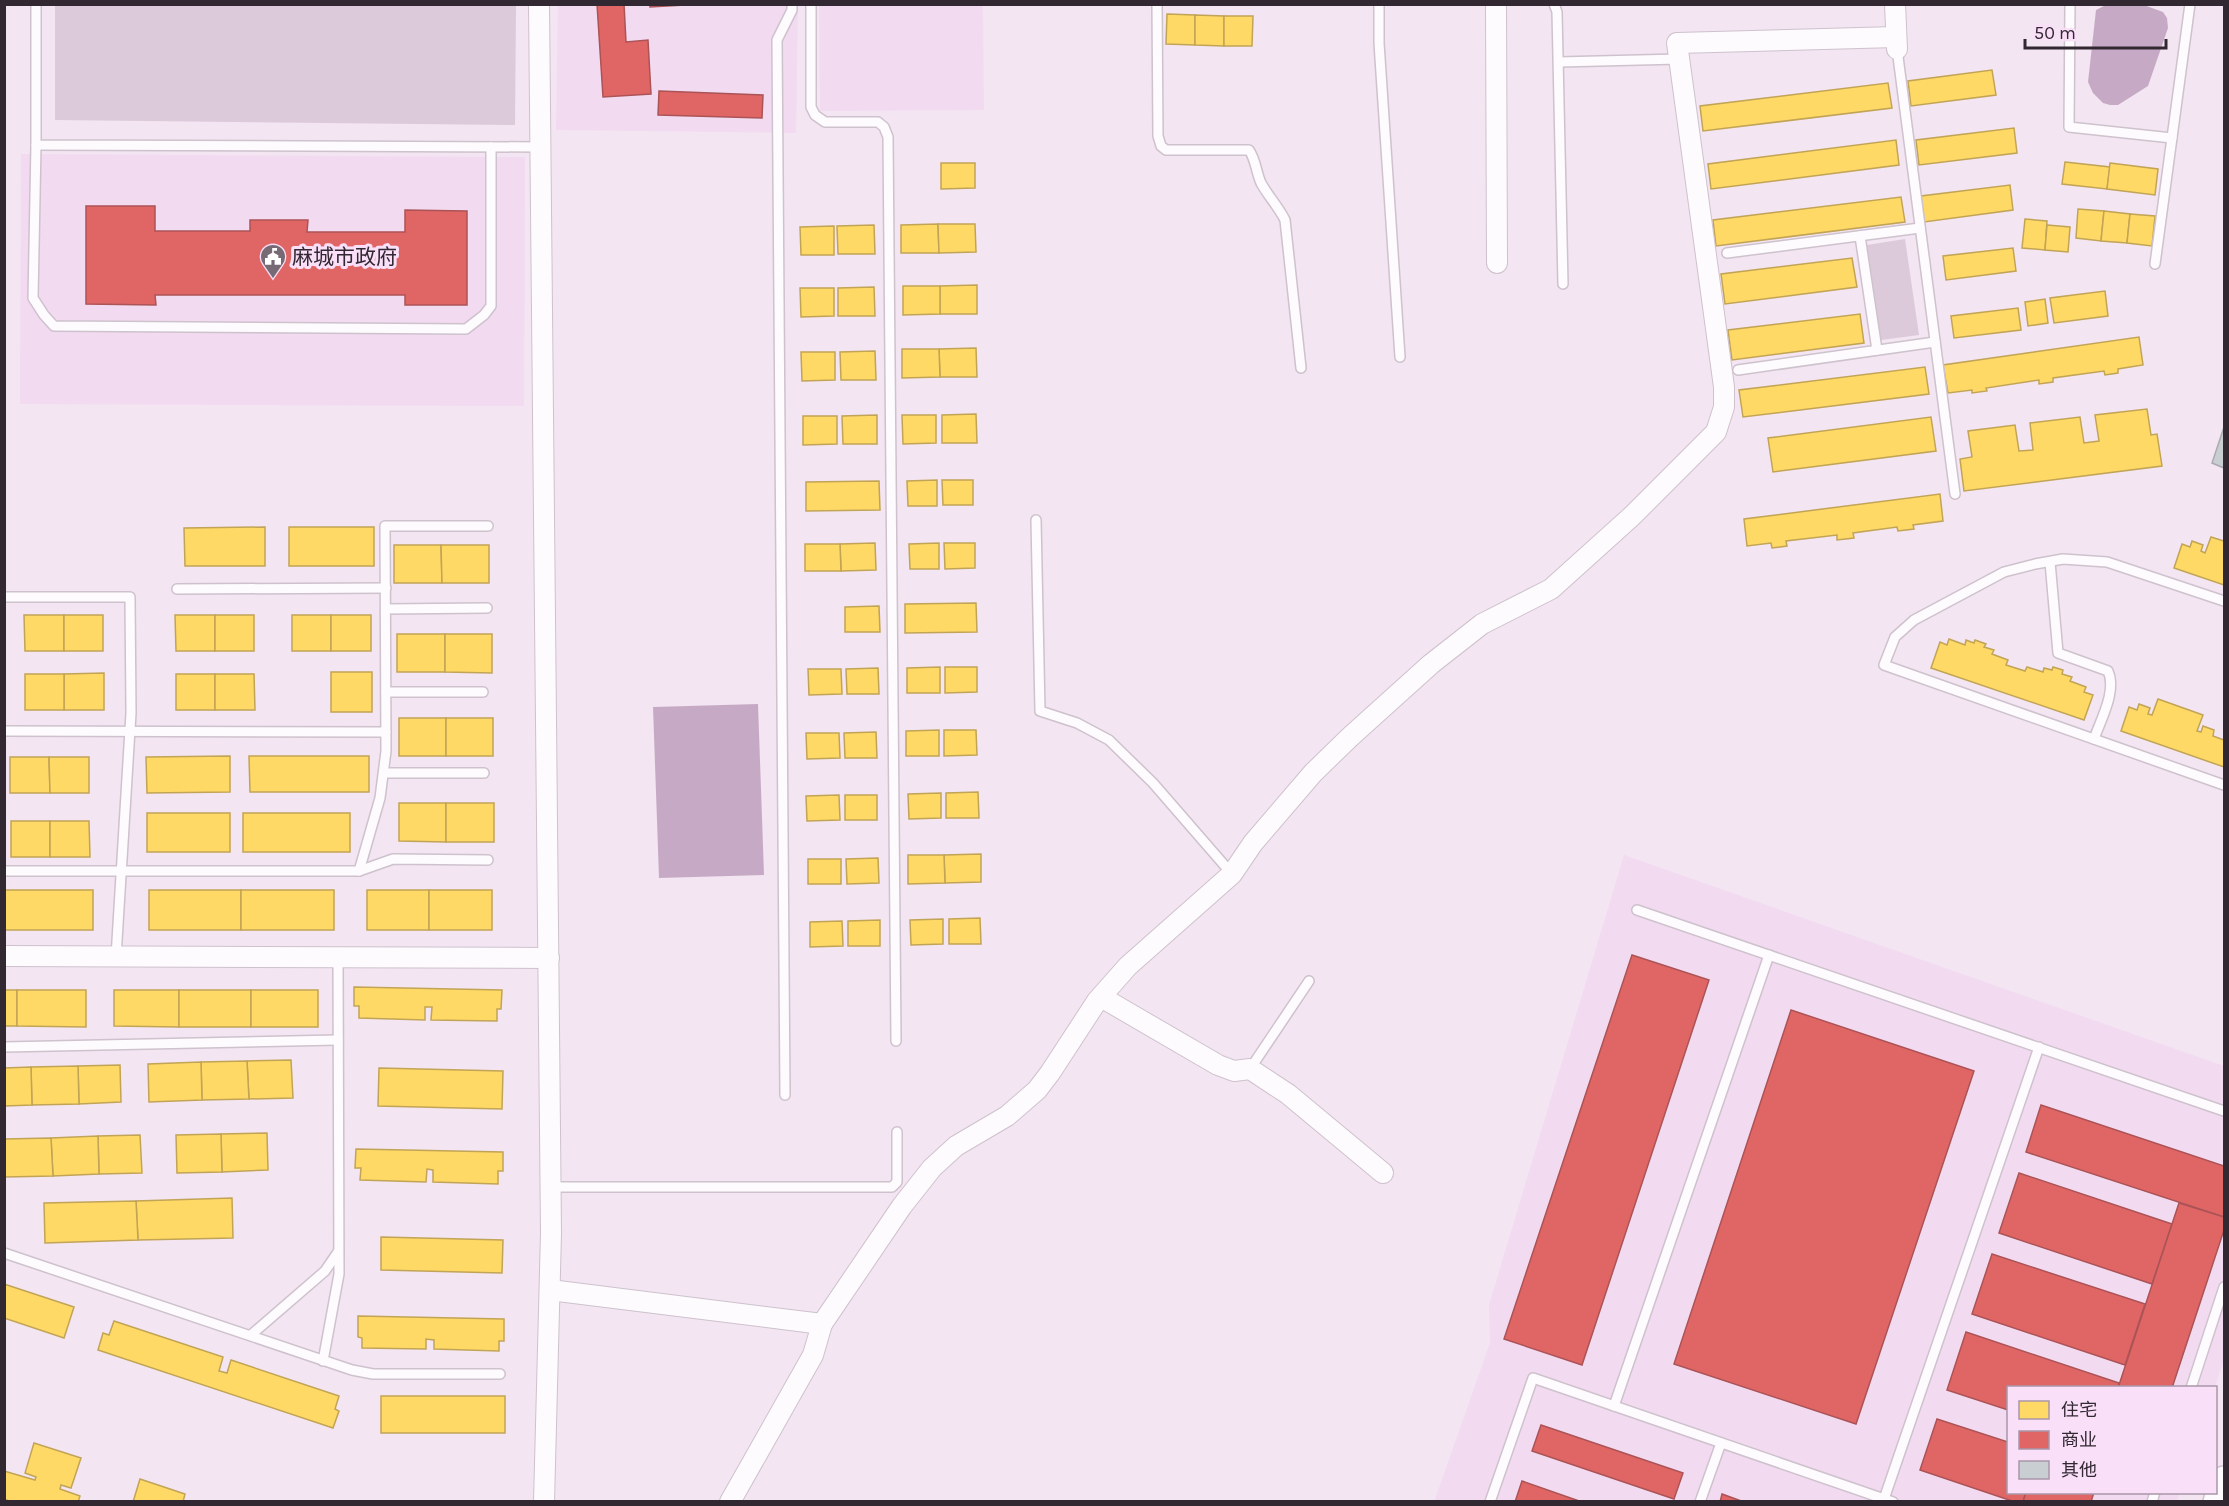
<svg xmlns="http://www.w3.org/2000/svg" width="2229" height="1506" viewBox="0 0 2229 1506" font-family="Karla,'Noto Sans SC',sans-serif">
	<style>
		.built { fill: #f2daf1 }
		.green { fill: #dccadb }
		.water { fill: #c6aac5 }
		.homes { fill: #ffd966; stroke: #c2a456; stroke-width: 1.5 }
		.shops { fill: #e06666; stroke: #ac5356; stroke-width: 1.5 }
		.building { fill: #c9ced3; stroke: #aaabb0; stroke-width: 1.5 }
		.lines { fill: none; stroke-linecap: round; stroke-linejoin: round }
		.lane-casing { stroke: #cec2cd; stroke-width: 12 }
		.street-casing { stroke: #cec2cd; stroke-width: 22 }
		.secondary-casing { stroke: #cec2cd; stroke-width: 30 }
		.lane { stroke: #fdfbfd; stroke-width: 9 }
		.street { stroke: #fdfbfd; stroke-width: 20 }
		.secondary { stroke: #fdfbfd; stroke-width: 27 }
		.labels { text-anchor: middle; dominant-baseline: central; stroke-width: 6; stroke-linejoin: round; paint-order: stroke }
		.poi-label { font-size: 21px; fill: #322832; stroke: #f9dff8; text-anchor: start }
	</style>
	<rect width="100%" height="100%" fill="#f3e5f2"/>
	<g class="built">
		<path d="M558,5H798L796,133L556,130Z"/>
		<path d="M819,5H983L984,110L820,111Z"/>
		<path d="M21,154L525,157L524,406L20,404Z"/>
		<path d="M1624,855L2224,1066V1360L2215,1387L2008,1388V1492L2180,1493L2177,1501L1434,1502L1490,1343L1489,1305Z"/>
	</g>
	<g class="green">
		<path d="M55,5H516L515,125L55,120Z"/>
		<path d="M1905,239L1919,335L1881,340L1867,245Z"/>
	</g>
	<g class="water">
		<path d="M2141,4L2163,12L2167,18L2168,28L2148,86L2118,105H2110L2103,103L2093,93L2088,82L2096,10L2106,5Z"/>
		<path d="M758,704L764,875L659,878L653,707Z"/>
	</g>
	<g class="homes">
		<path d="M1167,14L1195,15V45L1166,44Z"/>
		<path d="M1195,15L1224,16V46L1195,45Z"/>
		<path d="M1224,16H1253L1252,46H1224Z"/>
		<path d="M1992,70L1996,95L1911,106L1908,81Z"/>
		<path d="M1888,83L1892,108L1703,131L1700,106Z"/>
		<path d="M2014,128L2017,153L1919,165L1916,140Z"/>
		<path d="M1896,140L1899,165L1711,189L1708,164Z"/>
		<path d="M2065,162L2110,167L2107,189L2062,184Z"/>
		<path d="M941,163H975V188L941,189Z"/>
		<path d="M2110,163L2158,169L2155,195L2107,189Z"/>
		<path d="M2010,185L2013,210L1924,222L1921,196Z"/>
		<path d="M1901,197L1905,222L1716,246L1713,220Z"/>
		<path d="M2078,209L2104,211L2101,241L2076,238Z"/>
		<path d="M2104,211L2130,214L2127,243L2101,241Z"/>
		<path d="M2130,214L2155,216L2152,246L2127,243Z"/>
		<path d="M2025,219L2047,221L2045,250L2022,248Z"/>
		<path d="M938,224L939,253H901V225Z"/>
		<path d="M938,224H975L976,252L939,253Z"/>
		<path d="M874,225L875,254H838L837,226Z"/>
		<path d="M2047,225L2070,227L2068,252L2045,250Z"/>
		<path d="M834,226V255H801L800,227Z"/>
		<path d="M2013,248L2016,271L1946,280L1943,256Z"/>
		<path d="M1852,258L1857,287L1725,304L1721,274Z"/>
		<path d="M977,285V314H940V286Z"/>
		<path d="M903,286H940V314L903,315Z"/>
		<path d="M874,287L875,316H838V288Z"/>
		<path d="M800,288H834V316L801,317Z"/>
		<path d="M2105,291L2108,316L2054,323L2050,298Z"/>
		<path d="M2045,299L2048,323L2028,326L2025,302Z"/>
		<path d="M2018,308L2021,330L1954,338L1951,316Z"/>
		<path d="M1860,314L1864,343L1732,360L1728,330Z"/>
		<path d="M2139,337L2143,365L2118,369V373L2105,375L2104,371L2053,378V382L2039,384V380L1986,388L1987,391L1972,393V390L1948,393L1943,365Z"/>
		<path d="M976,348L977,377H940L939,349Z"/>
		<path d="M902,349H939L940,377L902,378Z"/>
		<path d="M875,351L876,380H841L840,352Z"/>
		<path d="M801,352H835V380L802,381Z"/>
		<path d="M1925,367L1929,394L1743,417L1739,390Z"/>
		<path d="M2147,409L2151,435L2157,434L2162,466L1964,491L1960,459L1972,457L1968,431L2015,425L2019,451L2033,450L2030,423L2080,417L2084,443L2099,441L2095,415Z"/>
		<path d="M976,414L977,443H942V415Z"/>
		<path d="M877,415V444H843L842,416Z"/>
		<path d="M902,415H936V443L903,444Z"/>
		<path d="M803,416H837V444L803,445Z"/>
		<path d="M1931,417L1936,451L1773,472L1768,438Z"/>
		<path d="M937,480V506H908L907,481Z"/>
		<path d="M942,480H973V505H943Z"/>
		<path d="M879,481L880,510L806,511V482Z"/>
		<path d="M1940,494L1943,521L1913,525L1914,529L1898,531L1897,527L1853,533L1854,538L1837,540V535L1786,541L1787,546L1772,548L1771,543L1747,546L1744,519Z"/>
		<path d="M265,527V566H185L184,528Z"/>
		<rect x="289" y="527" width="85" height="39"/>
		<path d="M2211,537L2224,541V585L2174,568L2182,544L2190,547L2192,541L2203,545L2201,551L2205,553Z"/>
		<path d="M875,543L876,570L841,571L840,544Z"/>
		<path d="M939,543V569H910L909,544Z"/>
		<path d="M944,543H975V568L945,569Z"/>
		<path d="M805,544H840L841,571H805Z"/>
		<path d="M394,545H441L442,583H394Z"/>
		<path d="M441,545H489V583H442Z"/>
		<path d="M976,603L977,632L905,633V604Z"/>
		<path d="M879,606L880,632H845V607Z"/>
		<path d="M24,615H64V651H25Z"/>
		<rect x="64" y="615" width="39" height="36"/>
		<path d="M175,615H215V651H176Z"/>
		<rect x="215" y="615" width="39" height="36"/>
		<rect x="292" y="615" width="39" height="36"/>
		<rect x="331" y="615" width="40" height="36"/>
		<rect x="397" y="634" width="48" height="38"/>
		<path d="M445,634H492V673L445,672Z"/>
		<path d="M1949,639L1965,645L1966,640L1974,643L1975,640L1986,644L1984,647L1994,650L1992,654L2008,660L2006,665L2025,671L2027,667L2043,672L2044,668L2052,670L2053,667L2063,670L2062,674L2072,677L2070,681L2086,687L2084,692L2093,695L2084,720L1931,668L1940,642L1947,645Z"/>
		<path d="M940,667V693H907V668Z"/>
		<path d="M945,667H977V692L945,693Z"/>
		<path d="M878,668L879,694H847L846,669Z"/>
		<path d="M808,669H841L842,694L809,695Z"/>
		<rect x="331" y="672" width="41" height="40"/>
		<path d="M104,673V710H64V674Z"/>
		<rect x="25" y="674" width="39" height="36"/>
		<rect x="176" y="674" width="39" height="36"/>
		<path d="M215,674H254L255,710H215Z"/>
		<path d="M2158,699L2203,715L2197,731L2201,732L2203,726L2214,730L2213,736L2224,740V767L2121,731L2129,707L2137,710L2139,704L2150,708L2148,714L2152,715Z"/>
		<rect x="399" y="718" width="47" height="38"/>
		<rect x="446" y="718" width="47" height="38"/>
		<path d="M939,730V756H906V731Z"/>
		<path d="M944,730H976L977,755L944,756Z"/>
		<path d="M876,732L877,758H845L844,733Z"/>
		<path d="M806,733H839L840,758L807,759Z"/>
		<path d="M230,756V792L147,793L146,757Z"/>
		<path d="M249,756H369V792H250Z"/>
		<path d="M10,757H49L50,793H10Z"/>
		<path d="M49,757H89V793H50Z"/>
		<path d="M978,792L979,818H946V793Z"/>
		<path d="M941,793V818L909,819L908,794Z"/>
		<path d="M839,795L840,820L807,821L806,796Z"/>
		<rect x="845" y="795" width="32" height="25"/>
		<path d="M399,803H446V842L399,841Z"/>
		<rect x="446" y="803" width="48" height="39"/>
		<rect x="147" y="813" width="83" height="39"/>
		<rect x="243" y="813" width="107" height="39"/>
		<rect x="11" y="821" width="39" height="36"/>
		<path d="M50,821H89L90,857H50Z"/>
		<path d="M981,854V882L945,883L944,855Z"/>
		<path d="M908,855H944L945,883L908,884Z"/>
		<path d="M878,858L879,883L847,884L846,859Z"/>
		<rect x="808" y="859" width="33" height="25"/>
		<rect x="4" y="890" width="89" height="40"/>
		<rect x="149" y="890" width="92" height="40"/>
		<rect x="241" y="890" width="93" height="40"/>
		<rect x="367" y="890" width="62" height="40"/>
		<rect x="429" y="890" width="63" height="40"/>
		<path d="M980,918L981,944H949V919Z"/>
		<path d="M943,919V944L911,945L910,920Z"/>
		<path d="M880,920V946H848V921Z"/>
		<path d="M842,921L843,946L810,947V922Z"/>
		<path d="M354,987L502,990L501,1009H497V1021L431,1020L432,1007H425V1020L359,1018V1006H354Z"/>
		<rect x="4" y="990" width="13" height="36"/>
		<path d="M17,990H86V1027L17,1026Z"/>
		<path d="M114,990H179V1027L114,1026Z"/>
		<rect x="179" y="990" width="72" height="37"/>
		<rect x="251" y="990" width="67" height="37"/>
		<path d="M291,1060L293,1098L249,1099L247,1061Z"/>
		<path d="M247,1061L249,1099L202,1100L201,1062Z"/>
		<path d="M201,1062L202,1100L149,1102L148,1064Z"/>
		<path d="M120,1065L121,1102L79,1104L78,1066Z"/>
		<path d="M78,1066L79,1104L32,1105L31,1067Z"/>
		<path d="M31,1067L32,1105L4,1106V1068Z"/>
		<path d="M379,1068L503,1071L502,1109L378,1106Z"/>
		<path d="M267,1133L268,1170L222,1172L221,1134Z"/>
		<path d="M221,1134L222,1172L177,1173L176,1135Z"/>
		<path d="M140,1135L142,1173L99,1174L98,1136Z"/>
		<path d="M98,1136L99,1174L53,1176L51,1138Z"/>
		<path d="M51,1138L53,1176L5,1177L4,1139Z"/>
		<path d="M356,1149L503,1152V1171H498V1184L433,1182V1170L427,1169L426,1182L360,1180L361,1168H355Z"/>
		<path d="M232,1198L233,1238L138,1240L136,1201Z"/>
		<path d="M136,1201L138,1240L45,1243L44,1203Z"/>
		<path d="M381,1237L503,1240L502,1273L381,1270Z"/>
		<path d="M4,1284L74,1307L64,1338L4,1318Z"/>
		<path d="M358,1316L504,1319V1341H499V1351L434,1349V1340L426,1339V1349L362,1348V1338L358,1337Z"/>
		<path d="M114,1321L223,1357L219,1371L227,1373L231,1360L339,1396L335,1409L339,1411L333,1428L98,1350L103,1333L109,1335Z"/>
		<rect x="381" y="1396" width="124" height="37"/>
		<path d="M34,1443L81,1458L71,1488L61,1485L60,1489L80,1496L78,1502H12L4,1499V1471L35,1480L36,1477L25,1473Z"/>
		<path d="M140,1479L185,1494L183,1502H133Z"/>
	</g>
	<g class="shops">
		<path d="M597,4H624L626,42L648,40L651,94L603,97Z"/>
		<path d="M650,4H703L650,7Z"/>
		<path d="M659,91L763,95L762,118L658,115Z"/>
		<path d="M86,206H155V231H250V220H308L307,232H405V210L467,211V305H405V295H155L156,305L86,304Z"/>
		<path d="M1632,955L1709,980L1582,1365L1504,1339Z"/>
		<path d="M1791,1010L1974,1071L1856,1424L1674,1364Z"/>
		<path d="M2041,1105L2224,1166V1217L2026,1152Z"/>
		<path d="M2019,1173L2172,1224L2152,1284L1999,1233Z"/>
		<path d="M2179,1203L2224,1217V1230L2172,1388H2118Z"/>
		<path d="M1992,1254L2145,1304L2125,1365L1972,1314Z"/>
		<path d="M1966,1332L2119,1383L2118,1388H2008V1410L1947,1390Z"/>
		<path d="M1937,1419L2008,1442V1492H2026L2023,1502H2015L1920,1470Z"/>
		<path d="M1541,1425L1683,1473L1674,1499L1532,1451Z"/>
		<path d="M1522,1481L1582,1502H1515Z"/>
		<path d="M2026,1492H2094L2091,1502H2023Z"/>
		<path d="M1722,1494L1744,1502H1720Z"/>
	</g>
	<path class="building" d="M2224,427V468L2212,463Z"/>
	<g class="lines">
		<defs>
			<g id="lane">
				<path d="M36,4V145L541,147"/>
				<path d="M811,4V107L815,115L825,122H878L884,127L888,137L896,1041"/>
				<path d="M1157,4L1158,136L1161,146L1166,150H1249C1256,160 1256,172 1261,183C1268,196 1278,206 1285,220L1301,368"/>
				<path d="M1379,4V43L1400,357"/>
				<path d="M1554,4L1557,12L1563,284"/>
				<path d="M2070,4L2069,127L2172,138"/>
				<path d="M1897,49L1955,494"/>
				<path d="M1559,62L1679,59"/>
				<path d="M36,145L33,298L44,315L54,326L466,329L484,315L491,306V147"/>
				<path d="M1860,236L1877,350"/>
				<path d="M1727,253L1920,228"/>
				<path d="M2155,264L2190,4"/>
				<path d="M1738,370L1935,342"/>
				<path d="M1036,520L1040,711L1077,723L1109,740L1153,783L1232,874"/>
				<path d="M2050,562L2058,653L2108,671C2117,691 2101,719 2094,739"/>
				<path d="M177,589L386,588"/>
				<path d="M4,597H130L131,713L116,957"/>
				<path d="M2224,601L2107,562L2063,559L2035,564L2004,572L1914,620L1895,637L1884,665L2224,785"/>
				<path d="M386,609L487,608"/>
				<path d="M386,692H483"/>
				<path d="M4,731L386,732"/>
				<path d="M385,773H484"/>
				<path d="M4,871H359L393,859L488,860"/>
				<path d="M359,871L380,798L386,751L385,526H488"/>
				<path d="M1637,910L2224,1111"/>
				<path d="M4,1047L338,1040"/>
				<path d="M1250,1069L1309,981"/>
				<path d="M785,1095L777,40L792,10V4"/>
				<path d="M551,1187H892L897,1182V1132"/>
				<path d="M4,1253L352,1370L373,1374H500"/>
				<path d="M251,1335L325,1271L338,1252"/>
				<path d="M323,1361L339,1274L338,957"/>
				<path d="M2191,1388L2224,1287"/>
				<path d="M1614,1406L1769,955"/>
				<path d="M1490,1502L1533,1378L1893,1502"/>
				<path d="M1700,1502L1721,1443"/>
				<path d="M1883,1502L2039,1047"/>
				<path d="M2152,1502L2155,1492"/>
			</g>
			<g id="street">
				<path d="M539,4L551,1233L544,1502"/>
				<path d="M1496,4L1497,263"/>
				<path d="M1895,4L1897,49"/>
				<path d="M4,956L549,958"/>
				<path d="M1101,997L1218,1065L1234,1071L1250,1069L1288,1094L1383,1173"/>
				<path d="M550,1290L822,1324L902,1206L932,1168L956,1146L1007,1116L1037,1090L1050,1073L1097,1001L1128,966L1232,874L1253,843L1313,773L1350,737L1431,664L1482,624L1551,589L1632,516L1716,432L1724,407V387L1677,43L1896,37"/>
				<path d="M730,1502L813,1355L822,1324"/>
			</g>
			<path id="secondary" d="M2217,1502L2224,1480"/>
		</defs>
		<use href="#lane" class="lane-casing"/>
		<use href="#street" class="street-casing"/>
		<use href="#secondary" class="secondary-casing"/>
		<use href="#lane" class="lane"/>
		<use href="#street" class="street"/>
		<use href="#secondary" class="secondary"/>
	</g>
	<defs>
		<symbol id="civic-pin" viewBox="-11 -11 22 30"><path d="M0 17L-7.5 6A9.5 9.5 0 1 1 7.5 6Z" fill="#766a75" stroke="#f9dff8"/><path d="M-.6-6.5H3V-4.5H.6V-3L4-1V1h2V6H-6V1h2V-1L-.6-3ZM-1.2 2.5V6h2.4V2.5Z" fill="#fff"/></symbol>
	</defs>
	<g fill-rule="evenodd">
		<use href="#civic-pin" x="258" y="242" width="30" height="40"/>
	</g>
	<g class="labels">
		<g class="poi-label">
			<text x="292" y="257">麻城市政府</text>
		</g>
	</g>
	<rect width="2229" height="1506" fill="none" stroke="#322832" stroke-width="12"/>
	<rect x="2007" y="1386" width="210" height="108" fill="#f9dff8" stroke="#a996a9" stroke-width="1.5"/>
	<rect x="2019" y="1401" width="30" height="18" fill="#ffd966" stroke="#a996a9" stroke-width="1.5"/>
	<text x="2061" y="1416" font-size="18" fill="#322832">住宅</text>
	<rect x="2019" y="1431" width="30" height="18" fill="#e06666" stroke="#a996a9" stroke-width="1.5"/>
	<text x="2061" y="1446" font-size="18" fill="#322832">商业</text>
	<rect x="2019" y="1461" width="30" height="18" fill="#c9ced3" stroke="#a996a9" stroke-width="1.5"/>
	<text x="2061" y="1476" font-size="18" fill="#322832">其他</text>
	<path d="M2025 39v9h141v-9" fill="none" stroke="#322832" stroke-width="3"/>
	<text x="2034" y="39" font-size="18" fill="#322832" stroke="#f9dff8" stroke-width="4.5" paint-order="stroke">50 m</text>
</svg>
